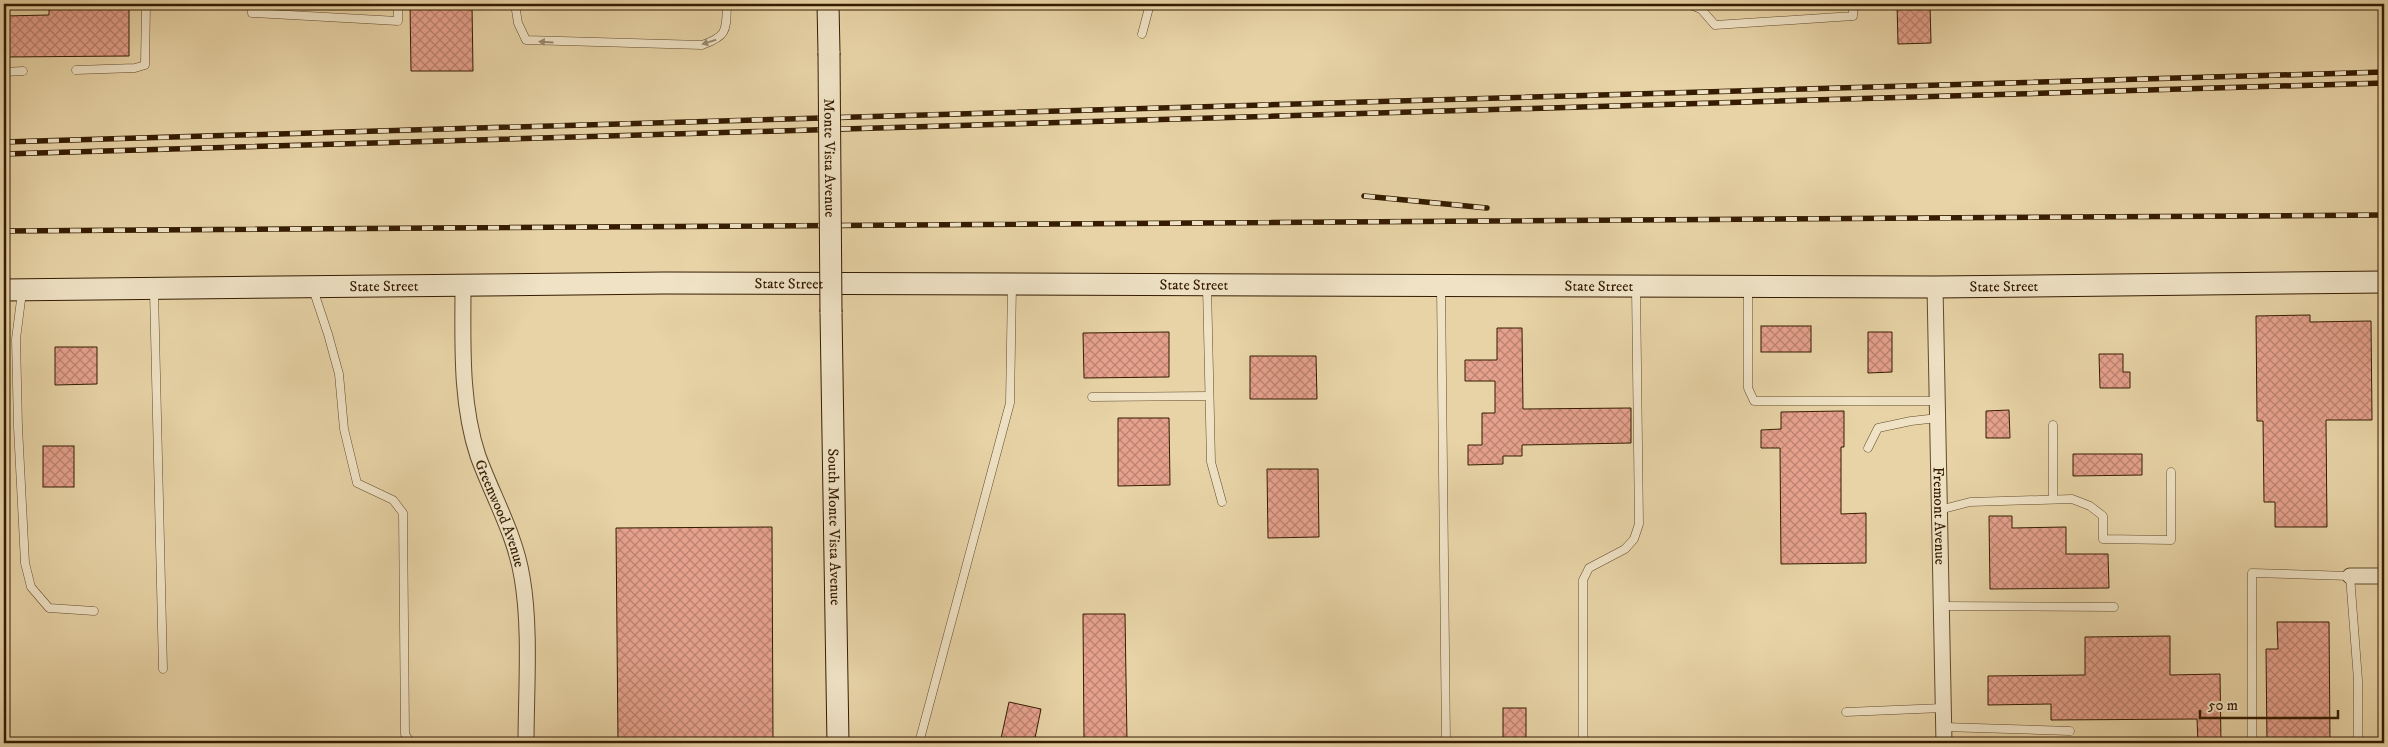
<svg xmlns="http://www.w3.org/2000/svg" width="2388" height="747" viewBox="0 0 2388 747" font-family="'IM FELL DW Pica',serif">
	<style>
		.building { fill: url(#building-cross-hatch); stroke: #351c01 }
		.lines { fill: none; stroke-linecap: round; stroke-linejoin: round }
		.lane-casing { stroke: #624a2a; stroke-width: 9 }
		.street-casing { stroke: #624a2a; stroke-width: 17 }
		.secondary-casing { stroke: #351c01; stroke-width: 23 }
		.lane { stroke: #efe2c5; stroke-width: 8 }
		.street { stroke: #efe2c5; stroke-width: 15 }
		.secondary { stroke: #efe2c5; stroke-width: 21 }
		.rail-casing { stroke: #351c01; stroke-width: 5.5 }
		.rail { stroke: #efe2c5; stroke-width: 4; stroke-dasharray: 11; stroke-linecap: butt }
		.secondary-bridge-casing { stroke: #351c01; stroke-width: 23; stroke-linecap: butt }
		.secondary-bridge { stroke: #efe2c5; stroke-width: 21 }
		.oneway { fill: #9b896d }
		.labels { text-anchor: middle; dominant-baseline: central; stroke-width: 4.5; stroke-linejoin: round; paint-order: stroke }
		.street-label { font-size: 15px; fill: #351c01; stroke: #efe2c5 }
	</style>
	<defs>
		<pattern id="building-cross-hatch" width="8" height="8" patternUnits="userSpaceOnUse" patternTransform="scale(1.25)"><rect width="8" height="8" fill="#e6a18d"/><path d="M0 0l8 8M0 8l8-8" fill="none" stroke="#bb8271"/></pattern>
	</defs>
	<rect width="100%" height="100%" fill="#e7d3a6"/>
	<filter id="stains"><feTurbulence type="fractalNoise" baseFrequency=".004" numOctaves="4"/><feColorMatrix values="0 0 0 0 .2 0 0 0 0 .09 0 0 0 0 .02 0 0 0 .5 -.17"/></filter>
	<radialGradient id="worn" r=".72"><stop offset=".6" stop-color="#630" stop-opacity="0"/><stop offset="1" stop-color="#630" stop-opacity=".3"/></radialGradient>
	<g class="building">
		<path d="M49,4H129V56L4,57V16L49,15Z"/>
		<path d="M410,4H472L473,71H411Z"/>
		<path d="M1897,4H1930L1931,43L1898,44Z"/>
		<path d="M2310,315V322L2371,321L2372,420H2326L2327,527H2275V502H2264L2263,421H2257L2256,316Z"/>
		<rect x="1761" y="326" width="50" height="26"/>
		<path d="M1497,328H1522L1523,409L1631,408V443L1522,445V456H1503V464L1468,465V445H1482V413H1495V381H1465V360H1497Z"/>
		<path d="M1169,332V377L1084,378L1083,333Z"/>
		<path d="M1868,332H1892V372L1868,373Z"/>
		<path d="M55,347H97V384L55,385Z"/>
		<path d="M2099,354H2123V372H2130V388H2100Z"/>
		<path d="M1250,356H1316L1317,399H1250Z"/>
		<path d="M2009,410L2010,438H1986V411Z"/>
		<path d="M1844,411V447H1841V514L1866,513V563L1781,564L1780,448H1761V430L1781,429V412Z"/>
		<path d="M1118,418H1169L1170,485L1118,486Z"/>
		<rect x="43" y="446" width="31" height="41"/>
		<path d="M2073,454H2142V475L2073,476Z"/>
		<path d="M1267,469H1318L1319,537L1268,538Z"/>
		<path d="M1989,516H2012V528L2066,527V554H2108L2109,588L1990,589Z"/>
		<path d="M772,527L773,743H618L616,528Z"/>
		<path d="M1083,614H1125L1127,741H1084Z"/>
		<path d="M2277,622H2329L2330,743H2267L2266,649H2278Z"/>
		<path d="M2170,636V675L2220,674L2221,743H2198L2197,719L2051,720V704L1988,705V676L2085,675V637Z"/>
		<path d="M1009,702L1041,709L1034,743H1000Z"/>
		<rect x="1503" y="708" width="23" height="35"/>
	</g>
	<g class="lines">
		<defs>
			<g id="lane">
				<path d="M252,4V13L398,21V4"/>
				<path d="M515,4L518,23L526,40L702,45C728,36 726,30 727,4"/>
				<path d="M1688,4L1701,9L1715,25L1853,16V4"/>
				<path d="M1142,34L1150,4"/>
				<path d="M76,70L135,68L145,65L146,4"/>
				<path d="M4,72L23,71"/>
				<path d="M1207,286L1211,462L1222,502"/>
				<path d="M1441,287L1446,743"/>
				<path d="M313,289L328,334L339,374L344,429L357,483L393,500L403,513L405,734L410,742L427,743"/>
				<path d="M1748,289V388L1754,401H1937"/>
				<path d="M154,291L163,669"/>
				<path d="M22,292L16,339L18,427L25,563L31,587L49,608L94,611"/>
				<path d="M1092,397L1209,396"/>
				<path d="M2053,425V499"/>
				<path d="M1868,448L1878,428L1911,421L1938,418"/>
				<path d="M1939,510L1970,502L2072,499L2090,506L2103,516V539L2171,540V472"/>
				<path d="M1941,606L2114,607"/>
				<path d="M1846,712L1943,708"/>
				<path d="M1943,727L2070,731"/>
				<path d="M920,739L1010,403L1012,285"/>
				<path d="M1583,743V580L1589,568L1625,549L1634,539L1639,524L1636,288"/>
				<path d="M2252,743V573L2350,576L2358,680V741"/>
			</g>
			<g id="street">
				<path id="s1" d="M463,287C463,342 460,402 478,456C493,497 515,534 522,577C531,628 526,691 526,743"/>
				<path id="s2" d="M1935,287L1944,743"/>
				<path d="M2350,576H2384"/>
			</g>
			<g id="secondary">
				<path d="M828,4L829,53"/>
				<path id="s3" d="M4,290L664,283L1935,287L2384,282"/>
				<path id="s4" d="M831,312L838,743"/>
			</g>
		</defs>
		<use href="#lane" class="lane-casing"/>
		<use href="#street" class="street-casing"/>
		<use href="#secondary" class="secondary-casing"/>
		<use href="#lane" class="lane"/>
		<use href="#street" class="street"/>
		<use href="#secondary" class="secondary"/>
		<defs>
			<g id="rail">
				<path d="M4,142L2384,72"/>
				<path d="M4,154L2384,83"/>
				<path d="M1364,196L1487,208"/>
				<path d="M4,231L2384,215"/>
			</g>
		</defs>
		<use href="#rail" class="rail-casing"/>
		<use href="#rail" class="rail"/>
		<defs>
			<g id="secondary-bridge">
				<path id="s5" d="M829,53L831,312"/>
			</g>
		</defs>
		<use href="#secondary-bridge" class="secondary-bridge-casing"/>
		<use href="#secondary-bridge" class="secondary-bridge"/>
	</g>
	<defs><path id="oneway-solid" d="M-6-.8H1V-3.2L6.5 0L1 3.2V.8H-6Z" transform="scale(1.25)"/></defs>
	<g class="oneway">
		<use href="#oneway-solid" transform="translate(546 42) rotate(-176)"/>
		<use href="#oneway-solid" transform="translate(709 42) rotate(163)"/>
	</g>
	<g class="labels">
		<g class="street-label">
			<text stroke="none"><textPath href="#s5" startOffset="105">Monte Vista Avenue</textPath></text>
			<text stroke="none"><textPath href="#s3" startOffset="785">State Street</textPath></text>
			<text stroke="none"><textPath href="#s3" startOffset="1190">State Street</textPath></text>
			<text stroke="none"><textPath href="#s3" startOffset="1595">State Street</textPath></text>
			<text stroke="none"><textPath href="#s3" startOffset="2000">State Street</textPath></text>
			<text stroke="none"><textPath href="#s3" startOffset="380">State Street</textPath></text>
			<text stroke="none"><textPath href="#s1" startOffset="232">Greenwood Avenue</textPath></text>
			<text stroke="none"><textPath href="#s2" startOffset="229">Fremont Avenue</textPath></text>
			<text stroke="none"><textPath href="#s4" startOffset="215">South Monte Vista Avenue</textPath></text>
		</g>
	</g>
	<rect width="2388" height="747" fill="none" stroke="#e7d3a6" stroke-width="20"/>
	<rect x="5" y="5" width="2378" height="737" fill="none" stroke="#351c01" stroke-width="2.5"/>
	<rect x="10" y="10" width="2368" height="727" fill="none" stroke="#351c01"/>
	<path d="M2200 710v8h138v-8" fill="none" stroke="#351c01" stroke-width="2.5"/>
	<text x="2208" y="710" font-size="15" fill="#351c01" stroke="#efe2c5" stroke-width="4" paint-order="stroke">50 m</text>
	<rect width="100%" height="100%" filter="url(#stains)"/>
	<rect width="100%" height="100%" fill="url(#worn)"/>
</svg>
